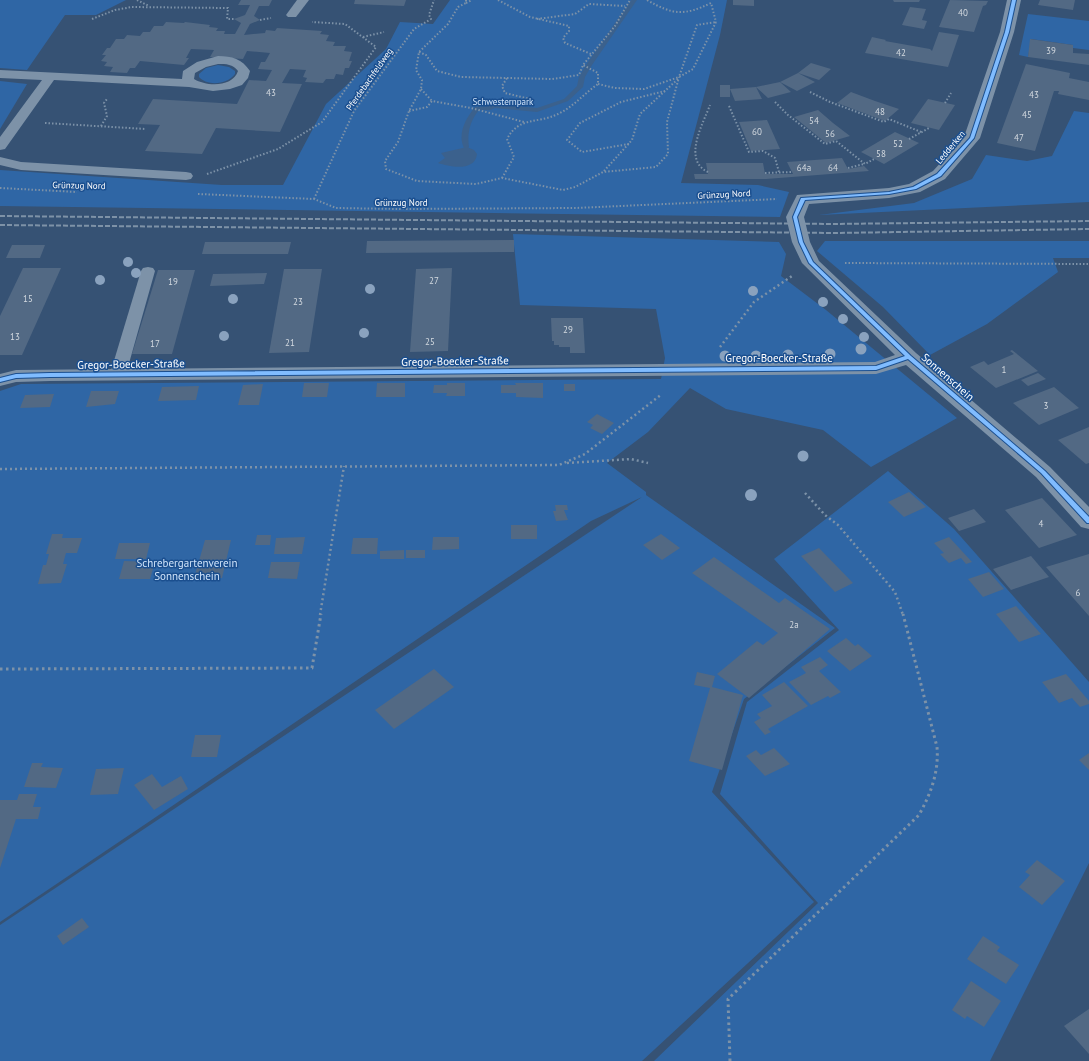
<svg xmlns="http://www.w3.org/2000/svg" width="1089" height="1061" viewBox="0 0 1089 1061" font-family="'PT Sans',sans-serif">
	<style>
		.green { fill: #2f66a5 }
		.water { fill: #3b618d }
		.lines { fill: none; stroke-linecap: round; stroke-linejoin: round }
		.stream { fill: #3b618d; fill-rule: evenodd }
		.building { fill: #526984 }
		.path-far2 { stroke: #7d92a8; stroke-width: 2; stroke-dasharray: 1.5 2; stroke-linecap: butt }
		.path-far1 { stroke: #7d92a8; stroke-width: 2.5; stroke-dasharray: 2 3; stroke-linecap: butt }
		.path { stroke: #7d92a8; stroke-width: 3; stroke-dasharray: 2.5 3.5; stroke-linecap: butt }
		.service { fill: #7d92a8; fill-rule: evenodd }
		.minor { fill: #7d92a8; fill-rule: evenodd }
		.rail { stroke: #7e92a7; stroke-width: 2; stroke-dasharray: 5 2; stroke-linecap: butt }
		.cycleway-casing { stroke: #1b4f8f; stroke-width: 2 }
		.cycleway { fill: #80bcff; fill-rule: evenodd }
		.tree { fill: #8aa2be }
		.labels { text-anchor: middle; dominant-baseline: central; stroke-width: 3; stroke-linejoin: round; paint-order: stroke }
		.number-label { font-size: 9px; fill: #d4dae0 }
		.far-street-label { font-size: 9px; fill: #fff; stroke: #1b4f8f }
		.far-park-label { font-size: 9px; fill: #cfe3fa; stroke: #1b4f8f }
		.street-label { font-size: 11px; fill: #fff; stroke: #1b4f8f }
		.park-label { font-size: 11px; fill: #cfe3fa; stroke: #1b4f8f }
	</style>
	<rect width="100%" height="100%" fill="#365274"/>
	<g class="green">
		<path d="M0,0H126L96,15H65L27,70L0,68Z"/>
		<path d="M450,0H727L720,35L681,183L758,185L789,192L780,217L0,206V170L222,185H283L326,104L386,49L400,22L433,24Z"/>
		<path d="M1028,14L1089,21V50L1073,48V45L1031,39L1028,57L1019,55Z"/>
		<path d="M218,65L229,67L235,71V74C228,84 208,87 199,77V74L206,68Z"/>
		<path d="M0,81L27,84L0,129Z"/>
		<path d="M1074,111L1089,113V202L819,215L914,203L972,179L986,155L1027,161L1052,156Z"/>
		<path d="M513,234L779,242L786,254L781,276L826,310L957,418L871,467L823,430L726,409L690,388L648,432L607,463L646,492V495L835,628L744,699L712,792L814,902L642,1061H0V925L642,497L591,521L153,819L0,922V391L21,384L661,379L665,358L656,309L520,305Z"/>
		<path d="M825,241H1089V258H1053L1058,272L987,324L930,355L883,307L817,251Z"/>
		<path d="M888,471L954,529L1089,682V863L990,1061H654L818,903L720,794L747,702L839,630L774,559Z"/>
	</g>
	<path class="water" d="M467,147L474,150L477,154C475,172 450,167 438,163L445,158L441,153Z"/>
	<g class="lines">
		<path class="stream" d="M631,0H637L592,65L585,77L583,87L568,101L537,112L495,108L490,110H479C470,121 467,133 469,147L468,148H464C457,134 466,118 475,107L489,106L494,104L537,108L564,99L577,86L579,77L586,65Z"/>
	</g>
	<g class="building">
		<path d="M241,0H272L269,6H259L254,16L260,20L250,24L244,35L265,33L266,30L275,31L277,28L322,31L320,34L329,35L326,41L335,42L333,46H346L344,51L352,52L349,61H352L349,68H345L343,75L336,74L334,79H326L323,83L305,82L307,78L303,77L306,70L290,69L282,83L302,84L280,132L216,128L202,154L145,151L160,125L138,124L153,99L237,104L249,80L266,81L272,70L258,69L261,62H265L270,53L247,51L243,59L210,57L214,50L191,49L186,58H189L184,65L140,61L135,68H130L127,73L110,72L113,67L104,66L107,62L101,61L106,55H102L107,48H110L116,39H124L127,35L140,36L143,32H150L154,26H163L166,22L184,23L185,22L210,25L209,27L218,28L216,31H225L224,34H235L241,23L234,19L245,15L250,5H238Z"/>
		<path d="M355,0H406L404,6L354,4Z"/>
		<path d="M733,0H754V6L733,5Z"/>
		<path d="M893,0H920L919,2H894Z"/>
		<path d="M950,0L988,1L986,5L983,6L974,32L939,27Z"/>
		<path d="M1040,0H1075L1073,10L1038,5Z"/>
		<path d="M910,7L926,9L922,20L927,21L924,29L902,25Z"/>
		<path d="M939,32L959,35L948,67L865,53L872,37L886,40L885,41L930,49L932,51Z"/>
		<path d="M1030,39L1073,45V53L1089,54V65L1028,57Z"/>
		<path d="M811,63L831,69L819,80L798,73L815,82L797,91L780,82L798,73Z"/>
		<path d="M1026,64L1070,73L1069,78L1089,82V100L1058,94L1059,91H1054L1035,151L997,143Z"/>
		<path d="M780,82L791,92L768,98L756,87L762,99L735,101L730,89V97H720V85H730V89L756,87Z"/>
		<path d="M851,92L875,101L899,109L885,121L837,103Z"/>
		<path d="M928,99L955,105L939,130L911,123Z"/>
		<path d="M818,110L833,123L850,136L826,143L794,117Z"/>
		<path d="M767,120L780,149L751,151L739,122Z"/>
		<path d="M895,132L919,143L884,164L861,152Z"/>
		<path d="M842,158L848,169L864,166L869,171L766,179H695L694,174H708L706,163H763L765,174H793L787,162Z"/>
		<path d="M514,240V252L366,253L367,241Z"/>
		<path d="M205,242H291L288,254H202Z"/>
		<path d="M12,245H45L40,258H6Z"/>
		<path d="M23,268H61L22,355H0V316Z"/>
		<path d="M452,268L448,351L410,352L416,269Z"/>
		<path d="M284,269H322L309,352L269,353Z"/>
		<path d="M158,270H195L172,354H132Z"/>
		<path d="M267,273L264,284L210,286L213,274Z"/>
		<path d="M551,318H583L585,353H570V347H559V345H554V341H552Z"/>
		<path d="M1012,350L1038,371L996,388L970,367L984,361L988,365L1014,354L1010,351Z"/>
		<path d="M1038,373L1046,379L1028,386L1021,380Z"/>
		<path d="M304,383H329L327,397H302Z"/>
		<path d="M377,383H405V397H376Z"/>
		<path d="M447,383H465V396H446L447,393H433L434,385H447Z"/>
		<path d="M515,383H543V398L516,397V393H501V385H516Z"/>
		<path d="M263,384L259,405H238L243,385Z"/>
		<rect x="564" y="384" width="11" height="7"/>
		<path d="M199,386L196,400L158,401L162,387Z"/>
		<path d="M1054,387L1079,408L1039,425L1013,403Z"/>
		<path d="M91,391H119L115,404L86,407Z"/>
		<path d="M54,394L50,407L20,408L25,395Z"/>
		<path d="M597,414L614,423L602,434L590,428L593,425L587,422Z"/>
		<path d="M1089,427V463L1086,464L1058,440Z"/>
		<path d="M909,492L926,507L904,517L888,502Z"/>
		<path d="M1042,498L1077,535L1039,548L1005,510Z"/>
		<path d="M555,505H567L568,510H564L568,520L556,521L553,511H556Z"/>
		<path d="M974,509L986,522L959,531L948,518Z"/>
		<rect x="511" y="525" width="26" height="14"/>
		<path d="M52,534H63L62,538H82L77,553H66L63,564H67L61,583L38,584L43,565H46L49,554H46Z"/>
		<path d="M661,534L680,548L662,560L643,545Z"/>
		<path d="M257,535H271L270,545H255Z"/>
		<path d="M305,537L302,554H274L276,538Z"/>
		<path d="M433,537H459V549L432,550Z"/>
		<path d="M949,537L972,562L966,564L961,558L949,563L940,554L944,553L934,543Z"/>
		<path d="M353,538H378L377,554H351Z"/>
		<path d="M205,540H231L222,578H194Z"/>
		<path d="M119,543H150L146,559H115Z"/>
		<path d="M819,548L853,583L835,592L801,556Z"/>
		<path d="M404,550V559H380V551Z"/>
		<rect x="406" y="550" width="19" height="8"/>
		<path d="M1089,554V616L1046,567Z"/>
		<path d="M1031,556L1049,577L1011,590L993,569Z"/>
		<path d="M714,557L779,603L785,598L830,629L749,698L717,674L757,641L763,645L778,633L692,573Z"/>
		<path d="M124,561L155,562L150,579H119Z"/>
		<path d="M271,562H300L297,579L268,578Z"/>
		<path d="M989,572L1004,589L983,597L968,579Z"/>
		<path d="M1016,606L1041,634L1019,642L996,614Z"/>
		<path d="M846,638L855,646L858,644L872,656L850,671L827,651Z"/>
		<path d="M820,657L828,665L819,671L841,692L830,698L828,696L811,705L789,682L806,673L801,667Z"/>
		<path d="M434,669L454,687L394,729L375,710Z"/>
		<path d="M697,672L715,676L712,687L743,695L722,770L689,761L710,688L694,685Z"/>
		<path d="M1066,674L1089,701V704L1080,707L1072,698L1059,703L1042,682Z"/>
		<path d="M784,682L808,706L768,729L771,732L765,735L754,722L761,718L757,714L772,706L762,695Z"/>
		<path d="M195,735H221L217,757H191Z"/>
		<path d="M774,748L790,764L765,776L746,756L756,750L761,755Z"/>
		<path d="M1089,753V770L1079,760Z"/>
		<path d="M32,763H43L41,767L63,768L56,788L24,787Z"/>
		<path d="M124,768L118,794L90,795L96,769Z"/>
		<path d="M152,774L162,787L181,776L188,789L154,810L134,785Z"/>
		<path d="M19,794H37L33,807H41L38,819H16L0,868V800H17Z"/>
		<path d="M1037,860L1065,881L1042,905L1019,887L1030,875L1025,872Z"/>
		<path d="M82,918L89,927L63,945L57,936Z"/>
		<path d="M983,936L1000,947L997,951L1019,965L1006,984L967,959Z"/>
		<path d="M971,981L1001,1001L984,1027L967,1016L965,1019L952,1010Z"/>
		<path d="M1089,1009V1054L1064,1026Z"/>
	</g>
	<g class="lines">
		<g class="path-far2">
			<path d="M137,0L149,6"/>
			<path d="M466,0V3L458,7L448,24L419,52L416,70L422,80L421,89L409,111L398,142L385,161L386,169L417,181L476,184L502,178L563,190L575,187L603,172L656,167L668,154L667,122L679,77"/>
			<path d="M498,0L530,17L569,26V31L563,38L565,43L591,54"/>
			<path d="M647,0C673,15 684,16 711,3L716,22"/>
			<path d="M466,3L472,0"/>
			<path d="M92,19L115,10L132,7L228,8L227,19H234"/>
			<path d="M537,19L575,14L589,4L625,6"/>
			<path d="M260,20L271,18"/>
			<path d="M716,22L693,69L679,77L697,25Z"/>
			<path d="M363,37L384,32"/>
			<path d="M419,52L426,55L437,71L461,77L507,78L502,86L505,93L534,100"/>
			<path d="M507,78L552,79L579,75L583,65L615,26L630,0"/>
			<path d="M598,84L615,88L644,89L679,77"/>
			<path d="M421,89L432,101"/>
			<path d="M810,92L830,102L884,122L889,119L921,132"/>
			<path d="M775,102L788,115L825,144L836,141L865,164L874,159"/>
			<path d="M945,103L951,93"/>
			<path d="M729,106L749,152L763,151L775,158L779,172"/>
			<path d="M409,111L427,107L432,101L471,108L524,122"/>
			<path d="M45,123L146,129"/>
			<path d="M101,126L107,116L104,103L107,99"/>
			<path d="M909,139L929,128"/>
			<path d="M629,144L582,152L567,140L580,123L621,102L665,91"/>
			<path d="M848,168L864,164"/>
			<path d="M604,171L632,140L640,114L678,79"/>
			<path d="M708,172C682,160 703,124 710,105"/>
			<path d="M765,173L792,172"/>
			<path d="M207,174L278,149L322,122L376,47L345,24L312,22"/>
			<path d="M502,178L514,157L507,139C519,116 538,124 558,114C573,107 585,93 598,84V73L583,65"/>
			<path d="M0,188L77,192"/>
			<path d="M198,194L314,199L336,208L400,209L576,208L777,199"/>
			<path d="M314,199L354,111L414,29L431,19L429,15L434,0"/>
			<path d="M845,263L1089,264"/>
		</g>
		<g class="path-far1">
			<path d="M720,347L754,302L792,276"/>
			<path d="M567,463L631,459L648,463"/>
			<path d="M0,469L559,465L585,454L662,394"/>
			<path d="M805,493L825,515L838,525L895,592L903,615"/>
			<path d="M320,615L344,466"/>
		</g>
		<g class="path">
			<path d="M0,669L312,668L321,614"/>
			<path d="M730,1061L728,999L919,815C931,793 939,772 937,747L903,614"/>
		</g>
		<g class="service">
			<path d="M297,0H309L296,17H288L286,15Z"/>
			<path d="M218,56C232,56 242,59 250,71L248,78L242,85L230,89L213,91L189,87L54,80L5,149L0,150V137L42,80L0,78V70L182,79L183,71L197,62ZM218,64C226,64 233,64 238,71C233,87 207,87 194,79L195,73L206,67Z"/>
			<path d="M0,157L21,162L186,172L191,173L193,176L191,179L186,180L21,170L0,165Z"/>
			<path d="M148,267L153,268L155,271L126,374L124,378L118,379L112,378L110,374L141,271L143,268Z"/>
		</g>
		<path class="minor" d="M1007,0H1021L1014,32L980,138L945,179L920,192L889,198L809,204L804,217L810,242L819,261L916,353L1050,467L1089,507V529L1081,527L1036,477L906,365L876,374L50,381L16,382L0,386V374L16,370L875,362L895,355L802,263L792,242L786,217L797,195L889,188L909,184L933,171L964,137L1000,32Z"/>
		<g class="rail">
			<path d="M0,216L834,224L1089,221"/>
			<path d="M0,225L837,233L1089,229"/>
		</g>
		<defs>
			<path id="cycleway" d="M1012,0H1016L1009,32L974,138L941,176L916,189L889,194L805,200L797,217L803,242L813,262L911,356L1045,471L1089,517V523H1087L1041,473L908,359L876,370L50,377L16,378L0,382V378L16,374L50,373L876,366L905,356L809,263L799,242L793,217L801,198L889,192L913,187L937,174L970,138L1005,32Z"/>
		</defs>
		<use href="#cycleway" class="cycleway-casing"/>
		<use href="#cycleway" class="cycleway"/>
	</g>
	<g class="tree">
		<circle cx="128" cy="262" r="5"/>
		<circle cx="136" cy="273" r="5"/>
		<circle cx="100" cy="280" r="5"/>
		<circle cx="370" cy="289" r="5"/>
		<circle cx="753" cy="291" r="5"/>
		<circle cx="233" cy="299" r="5"/>
		<circle cx="823" cy="302" r="5"/>
		<circle cx="843" cy="319" r="5"/>
		<circle cx="364" cy="333" r="5"/>
		<circle cx="224" cy="336" r="5"/>
		<circle cx="864" cy="337" r="5"/>
		<circle cx="861" cy="349" r="5.5"/>
		<circle cx="830" cy="354" r="5.5"/>
		<circle cx="788" cy="355" r="5.5"/>
		<circle cx="725" cy="356" r="5.5"/>
		<circle cx="756" cy="356" r="5.5"/>
		<circle cx="803" cy="456" r="5.5"/>
		<circle cx="751" cy="495" r="6"/>
	</g>
	<g class="labels">
		<g class="number-label">
			<text x="963" y="12">40</text>
			<text x="1051" y="50">39</text>
			<text x="901" y="52">42</text>
			<text x="271" y="92">43</text>
			<text x="1034" y="94">43</text>
			<text x="880" y="111">48</text>
			<text x="1027" y="114">45</text>
			<text x="814" y="120">54</text>
			<text x="757" y="131">60</text>
			<text x="830" y="133">56</text>
			<text x="1019" y="137">47</text>
			<text x="898" y="143">52</text>
			<text x="881" y="153">58</text>
			<text x="804" y="167">64a</text>
			<text x="833" y="167">64</text>
			<text x="434" y="280">27</text>
			<text x="173" y="281">19</text>
			<text x="28" y="298">15</text>
			<text x="298" y="301">23</text>
			<text x="568" y="329">29</text>
			<text x="15" y="336">13</text>
			<text x="430" y="341">25</text>
			<text x="290" y="342">21</text>
			<text x="155" y="343">17</text>
			<text x="1004" y="369">1</text>
			<text x="1046" y="405">3</text>
			<text x="1041" y="523">4</text>
			<text x="1078" y="592">6</text>
			<text x="794" y="624">2a</text>
		</g>
		<g class="far-street-label">
			<text transform="translate(369 79) rotate(-55)">Pferdebachfeldweg</text>
			<text transform="translate(950 147) rotate(-50)">Ledderken</text>
			<text transform="translate(79 185) rotate(1)">Grünzug Nord</text>
			<text transform="translate(724 194) rotate(-3)">Grünzug Nord</text>
			<text x="401" y="202">Grünzug Nord</text>
		</g>
		<g class="far-park-label">
			<text x="503" y="101">Schwesternpark</text>
		</g>
		<g class="street-label">
			<text x="779" y="358">Gregor-Boecker-Straße</text>
			<text transform="translate(455 361) rotate(-1)">Gregor-Boecker-Straße</text>
			<text transform="translate(131 364) rotate(-1)">Gregor-Boecker-Straße</text>
			<text transform="translate(948 377) rotate(41)">Sonnenschein</text>
		</g>
		<g class="park-label">
			<text x="187" y="563">Schrebergartenverein<tspan x="187" dy="13">Sonnenschein</tspan></text>
		</g>
	</g>
</svg>
